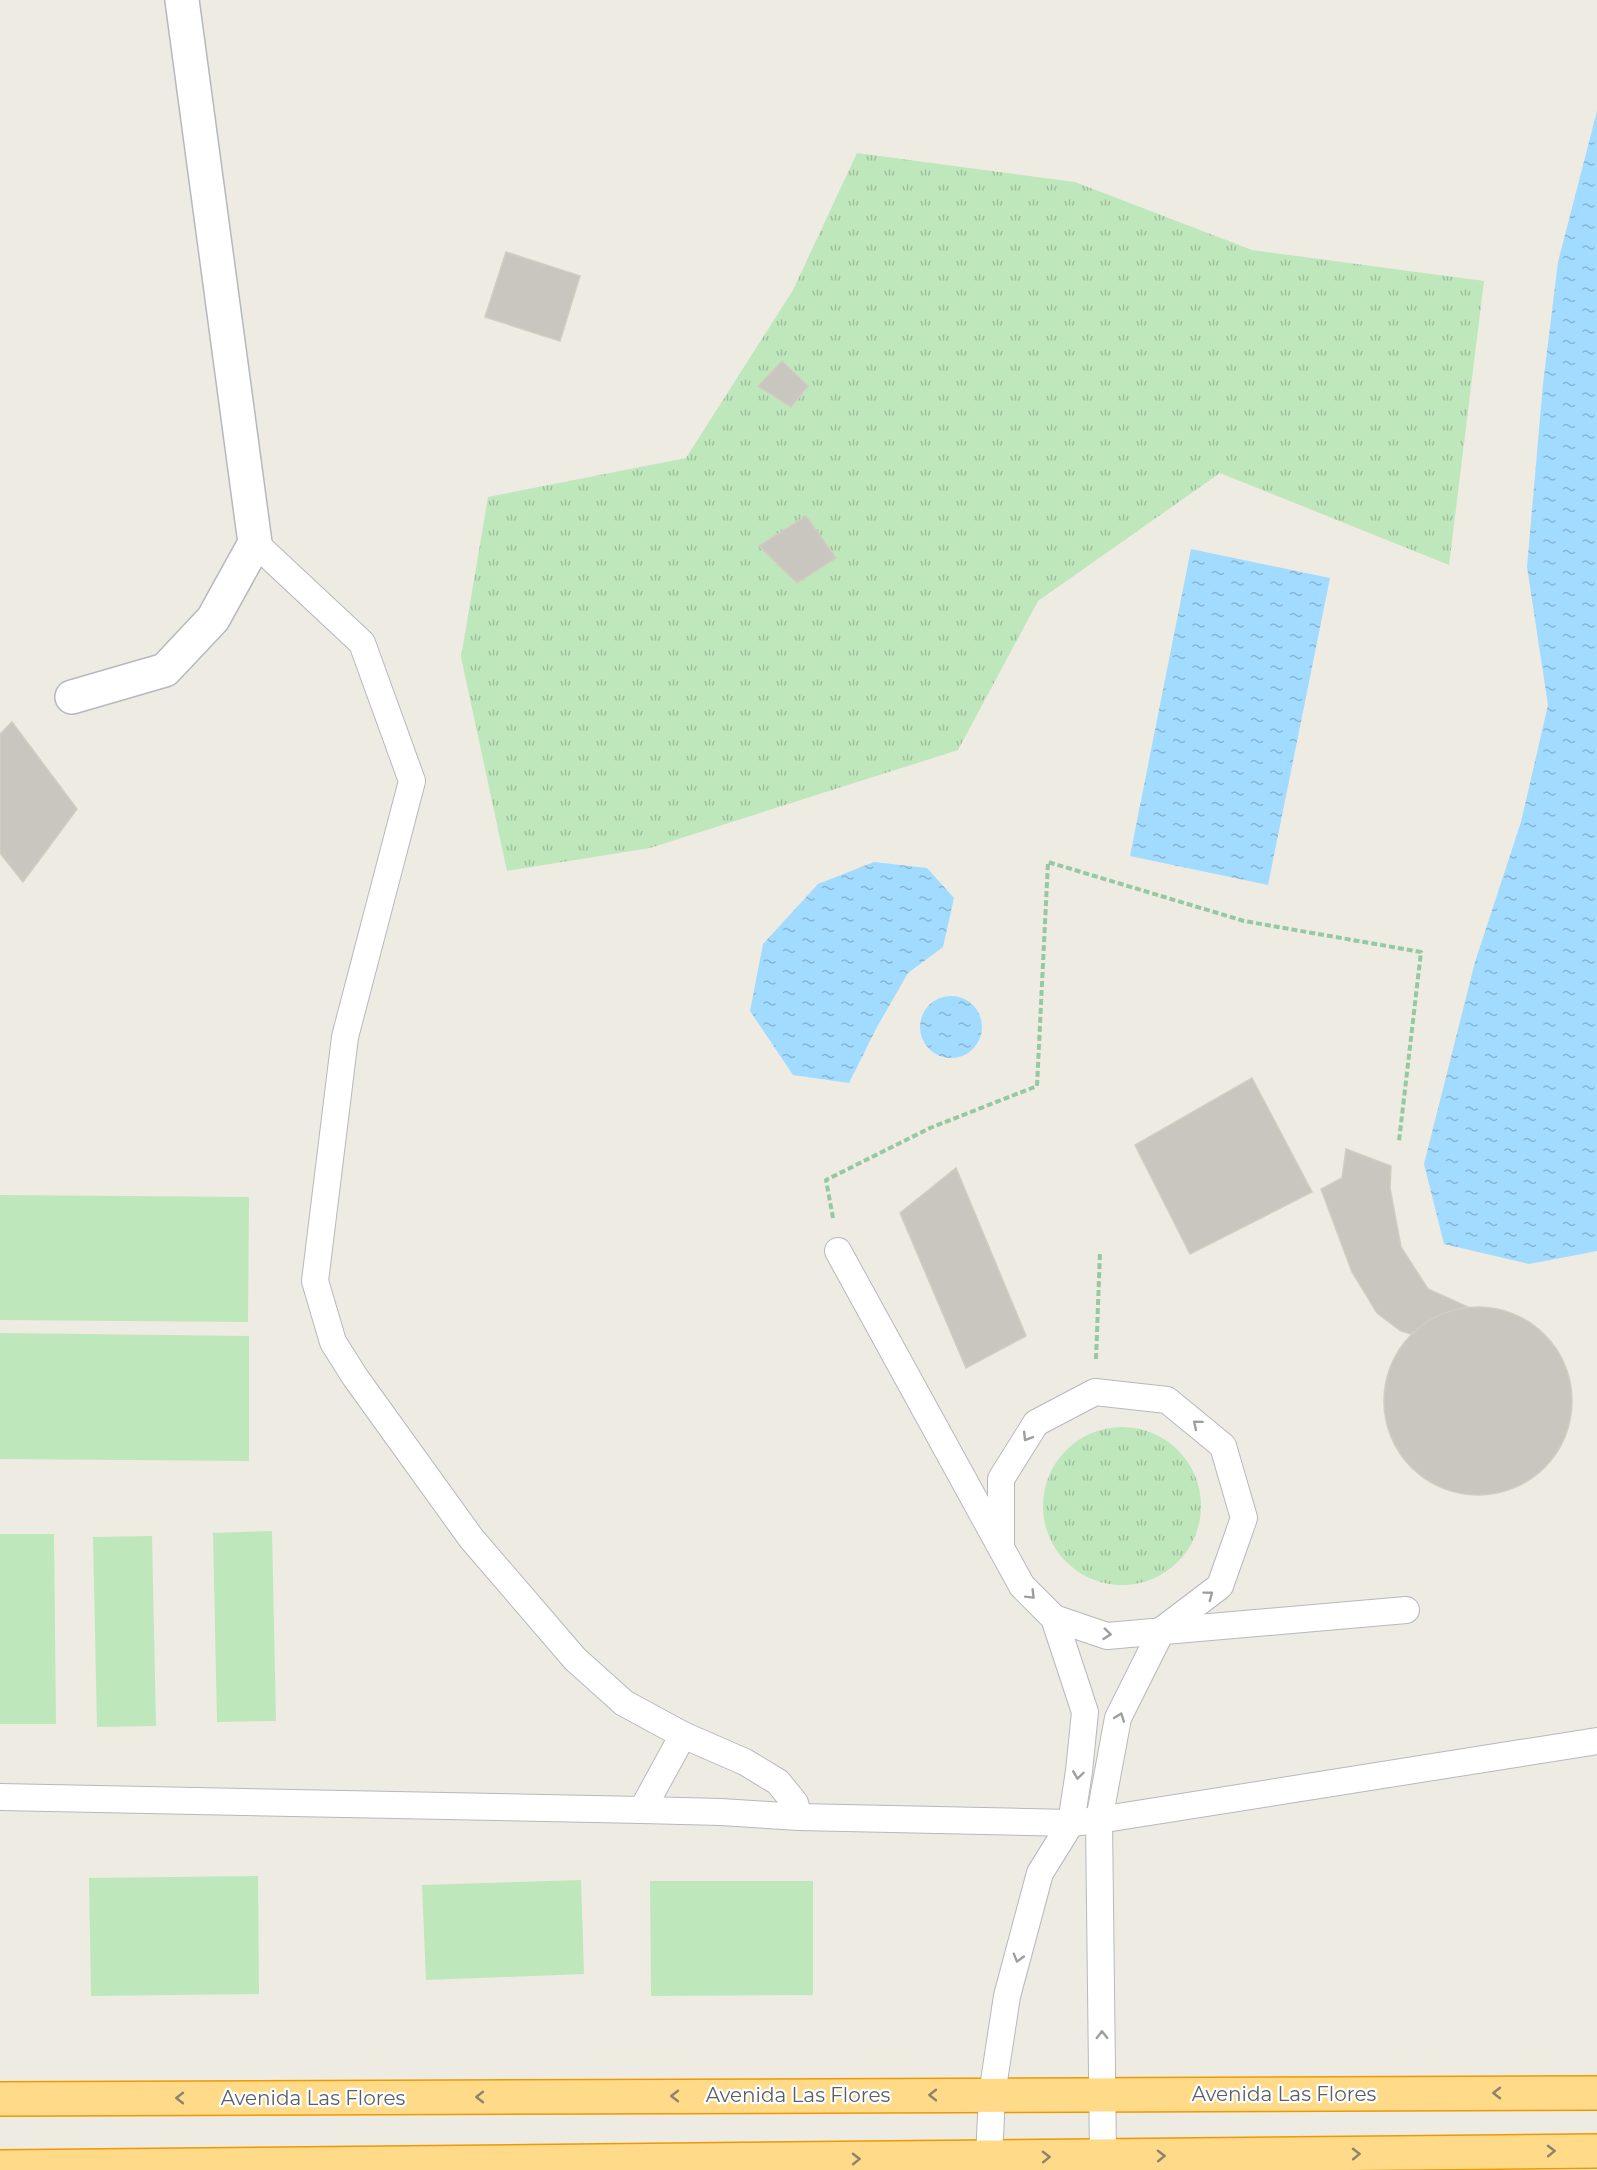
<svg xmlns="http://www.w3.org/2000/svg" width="1597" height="2170" viewBox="0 0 1597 2170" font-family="Montserrat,sans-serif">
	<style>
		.grass { fill: url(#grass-tufts) }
		.garden { fill: #bfe7bc }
		.water { fill: url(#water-ripples) }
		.building { fill: #c9c5bf; stroke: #d3ccc0; stroke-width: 1.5 }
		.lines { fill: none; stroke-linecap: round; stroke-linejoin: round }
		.lane-casing { stroke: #b5b9bd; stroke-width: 28 }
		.street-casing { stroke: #b5b9bd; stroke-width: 36 }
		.highway-casing { stroke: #f09800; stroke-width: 36 }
		.path { stroke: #95c9a1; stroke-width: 4; stroke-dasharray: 6 3; stroke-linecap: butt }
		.lane { stroke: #fff; stroke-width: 26 }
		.street { stroke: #fff; stroke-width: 33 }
		.highway { stroke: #ffda88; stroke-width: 33 }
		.oneway { stroke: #9c9fa2 }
		.oneway2 { stroke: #8c846f }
		.labels { text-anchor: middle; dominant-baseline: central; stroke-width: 4.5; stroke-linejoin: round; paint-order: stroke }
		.street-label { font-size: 20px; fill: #5a5f64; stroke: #fff }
	</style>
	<defs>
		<pattern id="grass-tufts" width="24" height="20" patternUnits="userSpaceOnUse" patternTransform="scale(1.5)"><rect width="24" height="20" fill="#bfe7bc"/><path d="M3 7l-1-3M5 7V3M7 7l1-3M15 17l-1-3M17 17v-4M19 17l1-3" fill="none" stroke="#9ebe9c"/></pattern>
		<pattern id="water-ripples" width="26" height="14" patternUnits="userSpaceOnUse" patternTransform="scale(1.5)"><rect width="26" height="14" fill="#a1dbff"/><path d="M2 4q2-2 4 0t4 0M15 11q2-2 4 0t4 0" fill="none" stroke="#86b5d2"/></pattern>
	</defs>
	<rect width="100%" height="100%" fill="#eeebe2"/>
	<g class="grass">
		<path d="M857,153L1075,182L1252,250L1484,281L1449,565L1220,473L1038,601L958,750L650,848L507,871L461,657L488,497L686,458L793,290Z"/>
		<circle cx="1122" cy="1506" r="79"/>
	</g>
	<g class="garden">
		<path d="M0,1195L249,1197L248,1322L0,1320Z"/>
		<path d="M0,1333L249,1336V1461L0,1459Z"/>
		<path d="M272,1531L276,1721L217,1722L213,1533Z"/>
		<path d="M0,1534H54L56,1724H0Z"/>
		<path d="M152,1536L156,1726L97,1727L93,1537Z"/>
		<path d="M258,1876L259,1994L91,1996L89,1878Z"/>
		<path d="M581,1880L584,1974L426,1980L422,1885Z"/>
		<path d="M650,1881H813V1995L651,1996Z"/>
	</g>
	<g class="water">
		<path d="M1597,111V1251L1529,1264L1444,1244L1424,1164L1475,962L1521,822L1548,705L1527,567L1543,384L1558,262Z"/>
		<path d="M1191,549L1330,578L1268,885L1130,856Z"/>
		<path d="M874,862L927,868L954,898L943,947L908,973L877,1027L849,1083L793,1075L750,1011L763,944L818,884Z"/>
		<circle cx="951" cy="1027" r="31"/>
	</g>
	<g class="building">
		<path d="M506,252L580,276L560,341L485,317Z"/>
		<path d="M782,361L808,386L791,407L758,386Z"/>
		<path d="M806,516L836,558L797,583L759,546Z"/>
		<path d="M12,722L77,809L23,882L0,853V734Z"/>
		<path d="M1252,1078L1312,1192L1190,1254L1135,1145Z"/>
		<path d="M1346,1149L1391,1166L1390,1188L1401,1247L1428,1289L1468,1307L1437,1316L1411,1334L1401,1331L1377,1313L1352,1272L1321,1189L1342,1178Z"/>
		<path d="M956,1168L1026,1336L966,1368L900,1213Z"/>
		<circle cx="1478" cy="1401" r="94"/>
	</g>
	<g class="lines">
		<defs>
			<g id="lane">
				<path d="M255,543L362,643L412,781L345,1037L315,1281L333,1342L355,1377L471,1538L575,1659L624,1703L683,1735L745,1762L778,1782L795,1803L799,1817"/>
				<path d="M838,1251L1022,1586L1054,1618L1085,1712L1079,1771L1071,1823L1040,1873L1007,1996L992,2094L989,2158"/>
				<path d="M1001,1546V1479L1036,1423L1095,1392L1167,1400L1223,1446L1244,1518L1220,1586L1162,1630L1118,1718L1099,1820L1103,2157"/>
				<path d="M1054,1618L1107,1636L1406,1610"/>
				<path d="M0,1797L642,1810L721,1812L799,1817L1071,1823L1099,1820L1597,1741"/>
				<path d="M642,1810L683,1735"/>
			</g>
			<path id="street" d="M72,697L165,670L213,619L255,543L182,0"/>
			<g id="highway">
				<path d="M0,2099L1597,2093"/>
				<path d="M0,2167L1597,2151"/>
			</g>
		</defs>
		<use href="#lane" class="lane-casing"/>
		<use href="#street" class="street-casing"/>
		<use href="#highway" class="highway-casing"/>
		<g class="path">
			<path d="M833,1218L826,1180L930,1128L1037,1086L1048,862L1244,921L1421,952L1399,1141"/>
			<path d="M1096,1359L1100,1252"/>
		</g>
		<use href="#lane" class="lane"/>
		<use href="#street" class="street"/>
		<use href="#highway" class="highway"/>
	</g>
	<defs><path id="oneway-chevron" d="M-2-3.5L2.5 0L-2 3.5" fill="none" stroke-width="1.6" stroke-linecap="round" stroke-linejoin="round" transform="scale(1.5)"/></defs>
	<g class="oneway">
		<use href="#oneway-chevron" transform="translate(1197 1424) rotate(-140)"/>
		<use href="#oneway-chevron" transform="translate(1027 1437) rotate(122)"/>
		<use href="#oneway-chevron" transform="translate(1031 1595) rotate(45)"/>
		<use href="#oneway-chevron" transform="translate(1209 1595) rotate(-37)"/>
		<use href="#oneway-chevron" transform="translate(1107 1634) rotate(6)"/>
		<use href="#oneway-chevron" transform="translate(1120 1717) rotate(-70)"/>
		<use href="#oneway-chevron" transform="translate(1078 1775) rotate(98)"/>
		<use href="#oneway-chevron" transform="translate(1018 1958) rotate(106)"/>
		<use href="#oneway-chevron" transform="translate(1102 2035) rotate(-91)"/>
	</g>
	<g class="oneway2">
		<use href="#oneway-chevron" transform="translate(1497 2093) rotate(180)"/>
		<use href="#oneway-chevron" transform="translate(933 2095) rotate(180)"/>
		<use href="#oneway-chevron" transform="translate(675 2096) rotate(180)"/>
		<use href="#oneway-chevron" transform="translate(480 2097) rotate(180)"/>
		<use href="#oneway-chevron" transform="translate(180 2098) rotate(180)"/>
		<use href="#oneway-chevron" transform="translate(1551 2151) rotate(-1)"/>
		<use href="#oneway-chevron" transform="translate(1356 2154) rotate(-1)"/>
		<use href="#oneway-chevron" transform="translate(1161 2156) rotate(-1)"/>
		<use href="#oneway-chevron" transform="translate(1046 2157) rotate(-1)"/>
		<use href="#oneway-chevron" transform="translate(856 2159) rotate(-1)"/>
	</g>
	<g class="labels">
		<g class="street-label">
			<text x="1284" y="2094">Avenida Las Flores</text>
			<text x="798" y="2095">Avenida Las Flores</text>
			<text x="313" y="2098">Avenida Las Flores</text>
		</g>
	</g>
</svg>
